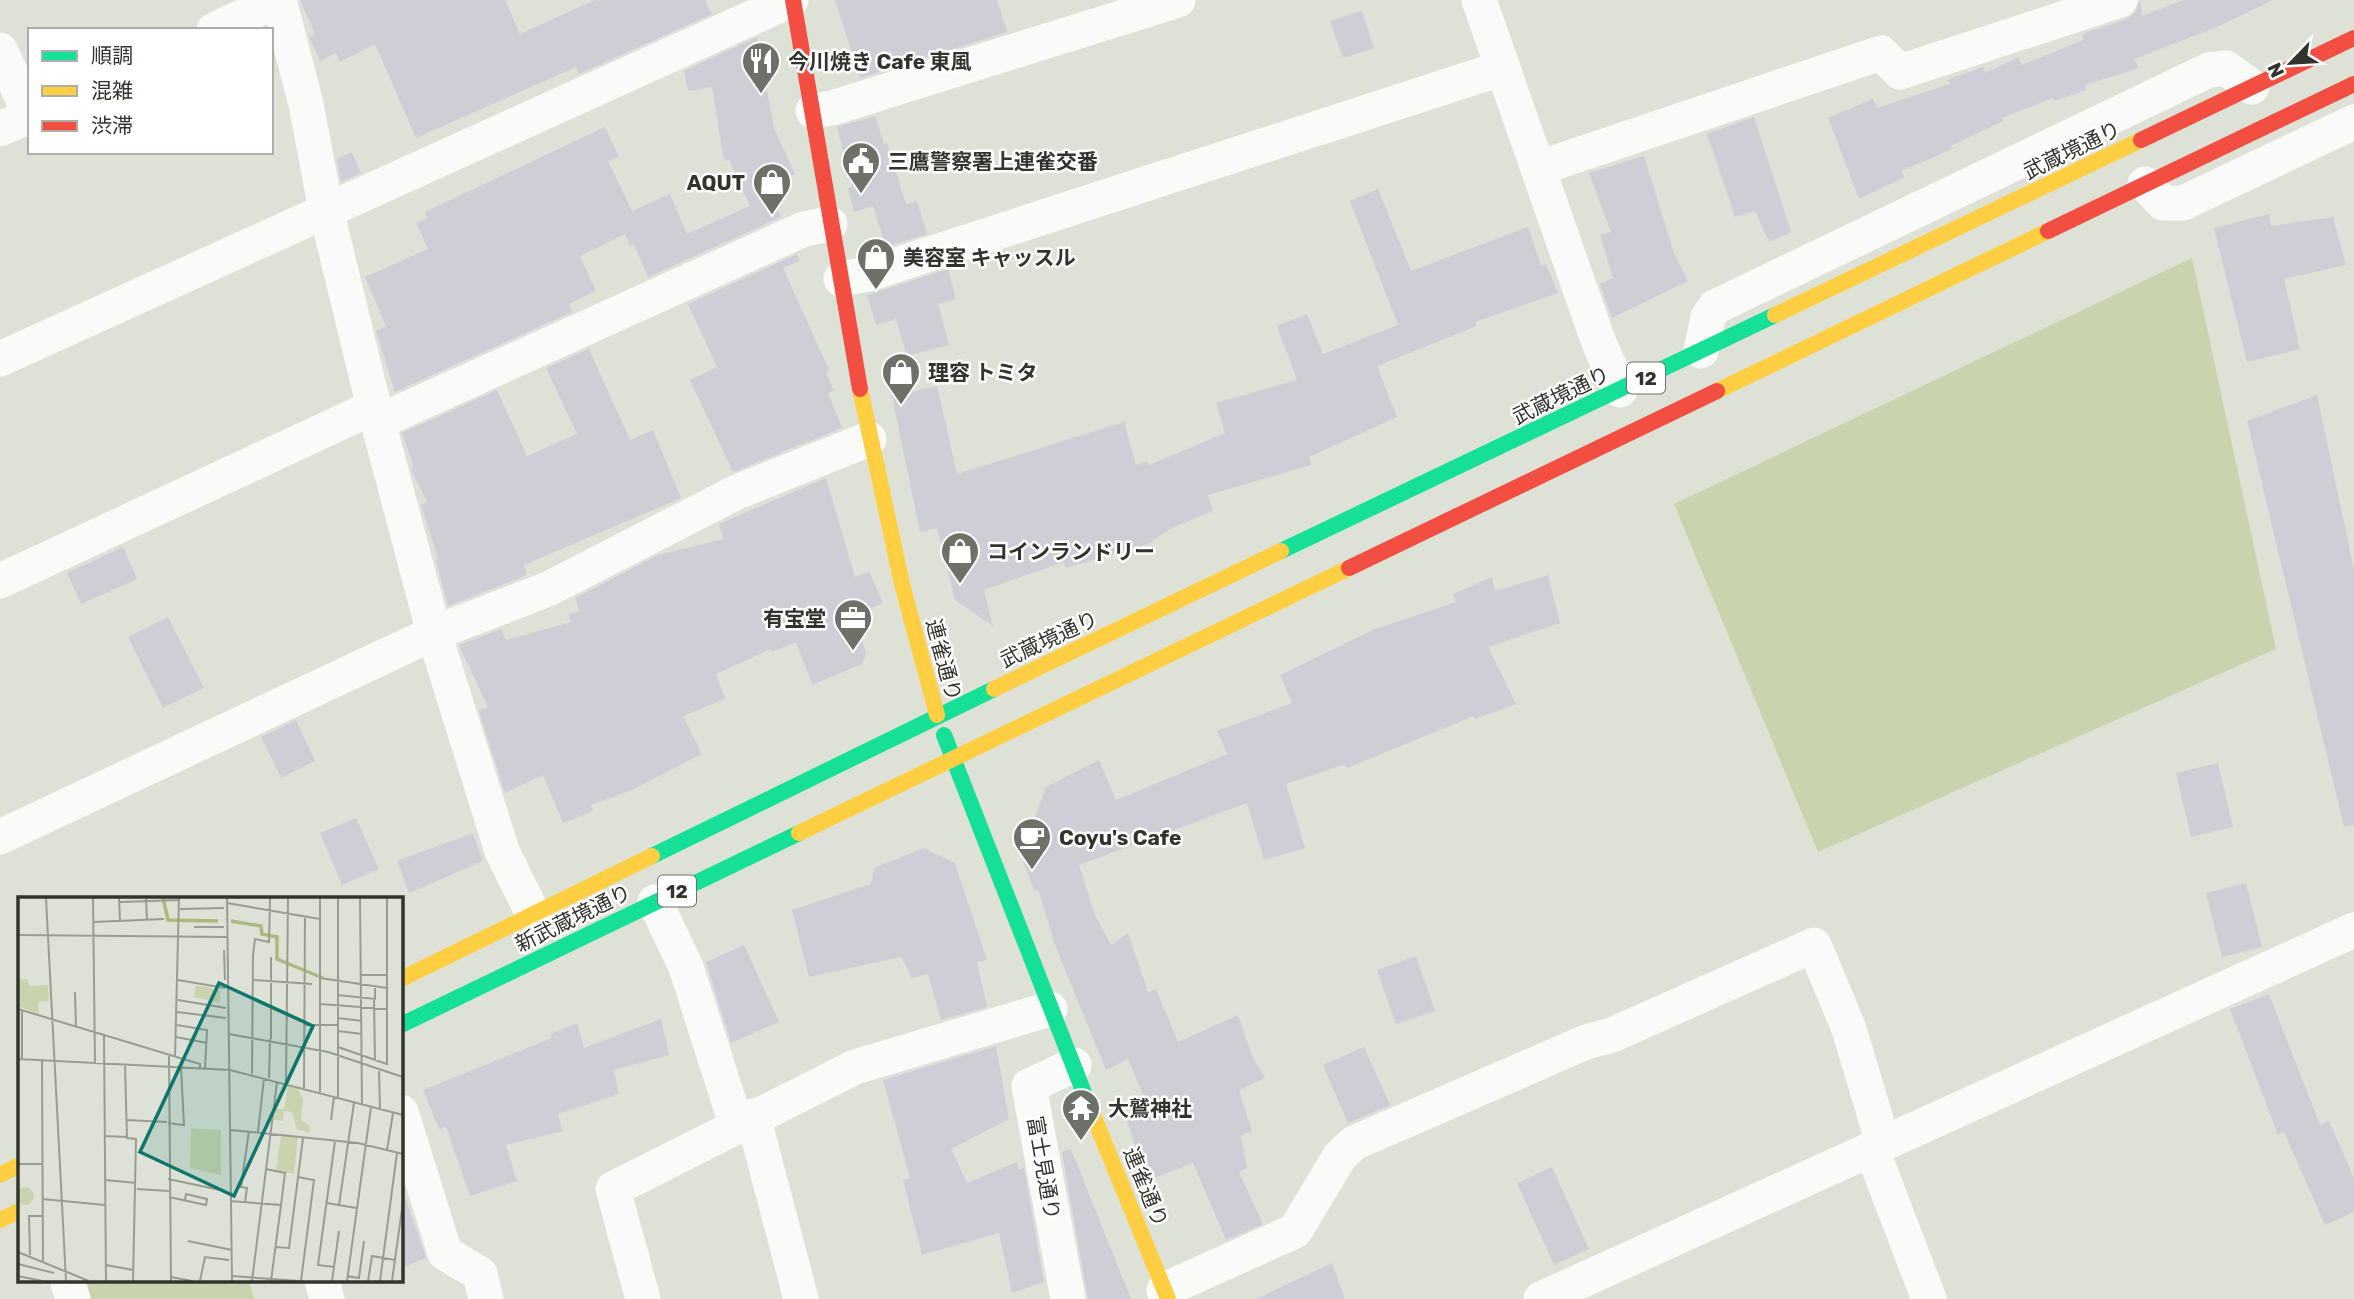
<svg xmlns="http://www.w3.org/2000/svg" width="2354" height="1299" viewBox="0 0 2354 1299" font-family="Rubik,'Noto Sans JP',sans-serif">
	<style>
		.green { fill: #c9d4af }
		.building { fill: #ceced7 }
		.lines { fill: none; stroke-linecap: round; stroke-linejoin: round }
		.street { stroke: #fafbf9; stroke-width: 35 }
		.fast { stroke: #16e098; stroke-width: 16 }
		.slow { stroke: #ffcf43; stroke-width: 16 }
		.jam { stroke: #f24e42; stroke-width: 16 }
		.labels { text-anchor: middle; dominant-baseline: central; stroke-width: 5; stroke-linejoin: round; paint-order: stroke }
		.shield { fill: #fff; stroke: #6f716b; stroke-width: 2 }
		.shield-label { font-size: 19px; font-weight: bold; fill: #31342c }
		.poi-label { font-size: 21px; font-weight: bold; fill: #31342c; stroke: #fff; text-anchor: start }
		.street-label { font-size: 21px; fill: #31342c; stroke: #fff }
		.inset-river { fill: none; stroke: #aaba7e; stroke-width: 3.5 }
		.inset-road { fill: none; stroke: #999c92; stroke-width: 2 }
		.view { fill: #0f766e; fill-opacity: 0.15; stroke: #0f766e; stroke-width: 3.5 }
		.inset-edge { fill: none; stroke: #31342c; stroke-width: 3.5 }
	</style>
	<rect width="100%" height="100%" fill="#dee2d6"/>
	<g class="green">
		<path d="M2192,258L2276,649L1818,852L1674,504Z"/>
		<path d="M83,1280H249L254,1299H89Z"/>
	</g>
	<g class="building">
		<path d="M300,0H505L520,34L595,0H705L712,14L579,74L576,67L416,138L375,44L340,62L336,53L320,61L309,37L315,34Z"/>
		<path d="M835,0H997L1007,32L860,78Z"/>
		<path d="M2140,0L2142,16L2184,0H2273L2215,28L2134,59L2139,68L2085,85L2086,90L2055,101L2053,98L2002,118L2003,121L1951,146L1953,149L1901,171L1905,177L1859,199L1828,118L1873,99L1877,108L1950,84L1948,80L1983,67L1985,73L2019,57L2021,65L2084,40L2082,34L2127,19L2135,13Z"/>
		<path d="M1362,11L1374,48L1343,58L1330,21Z"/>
		<path d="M757,37L774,128L795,174L768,186L781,217L648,277L634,245L630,246L625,234L580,256L596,291L569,304L572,312L395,392L376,331L386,326L365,277L428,249L416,223L427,218L425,212L605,127L619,157L608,161L632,211L670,194L687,234L750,206L729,160L724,161L712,87L688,91L684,71Z"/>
		<path d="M875,116L884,144L887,143L906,204L917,201L927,234L886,247L873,206L854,212L848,188L852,187L837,127Z"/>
		<path d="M1754,117L1791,232L1769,242L1755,211L1735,217L1707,134Z"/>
		<path d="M352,152L361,173L341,182L337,159Z"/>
		<path d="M1644,156L1674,253L1688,281L1612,318L1600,284L1613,278L1600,235L1611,232L1589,173Z"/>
		<path d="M1378,189L1411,271L1528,227L1541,266L1546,264L1558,293L1475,322L1477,326L1377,366L1397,417L1309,457L1311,465L1208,495L1213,511L1172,528L1148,544L1066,568L1064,562L984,590L993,626L955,600L937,528L920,532L892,396L937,386L957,474L1124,422L1136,465L1147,461L1149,465L1225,433L1216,403L1297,380L1277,326L1307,314L1323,354L1398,325L1350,201Z"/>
		<path d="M2269,214L2271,226L2333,217L2346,265L2284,279L2300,349L2247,362L2214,228Z"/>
		<path d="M797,254L800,261L783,268L829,370L826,372L834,391L828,393L842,428L733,472L690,380L717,367L688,304Z"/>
		<path d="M948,269L956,299L938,304L949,345L907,356L896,319L876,325L867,295Z"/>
		<path d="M589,349L630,440L653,430L681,498L524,565L527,575L448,606L436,560L438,559L421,505L427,502L411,469L413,465L402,433L497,390L527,456L577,434L546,368Z"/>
		<path d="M2317,395L2354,570V825L2344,827L2247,421Z"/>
		<path d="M826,478L855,577L869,571L883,603L854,616L866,653L862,664L812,685L796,642L772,652L771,649L716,674L725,699L683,716L702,754L632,790L591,805L593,811L563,823L543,775L505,793L479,711L488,707L459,645L501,629L506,640L571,622L568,614L579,611L575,598L658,555L724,539L719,524Z"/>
		<path d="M123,547L137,579L81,604L67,573Z"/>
		<path d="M1548,575L1560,623L1488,647L1516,704L1475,719L1474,716L1347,768L1345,764L1286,784L1305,848L1264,860L1247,803L1079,865L1095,915L1111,945L1128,933L1148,992L1156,989L1178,1042L1238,1015L1252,1056L1265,1078L1239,1090L1252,1131L1241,1136L1247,1168L1239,1172L1263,1224L1226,1240L1193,1163L1147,1181L1125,1115L1147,1105L1128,1059L1106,1070L1055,945L1038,889L1034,891L1022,858L1029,855L1020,841L1042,831L1035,817L1046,787L1099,760L1116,800L1227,754L1217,731L1292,703L1280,675L1375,629L1456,602L1453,594L1492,577L1495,591Z"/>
		<path d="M168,617L204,688L163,708L128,637Z"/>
		<path d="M296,720L315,761L281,778L261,737Z"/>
		<path d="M2218,763L2233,827L2191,837L2176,773Z"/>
		<path d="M356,818L379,869L342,885L320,833Z"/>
		<path d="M473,833L483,861L409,893L397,861Z"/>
		<path d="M923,848L955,863L987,960L977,962L987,1007L941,1020L928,974L912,978L901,957L809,977L792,910L871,884L874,868Z"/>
		<path d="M2246,883L2262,947L2222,957L2206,893Z"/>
		<path d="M744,945L779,1022L731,1043L706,962Z"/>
		<path d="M1416,956L1435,1011L1396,1024L1377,970Z"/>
		<path d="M2269,994L2320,1125L2329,1121L2354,1178V1212L2325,1225L2284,1132L2278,1135L2230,1009Z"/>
		<path d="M661,1019L669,1055L614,1070L619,1094L558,1114L563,1131L506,1145L517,1181L470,1196L446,1127L439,1129L423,1090L552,1038L551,1034L577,1023L584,1048Z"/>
		<path d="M996,1046L1009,1119L951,1149L967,1183L1017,1162L1019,1170L1024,1168L1044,1282L1012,1293L999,1233L922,1255L903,1180L910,1178L883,1080Z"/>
		<path d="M1364,1047L1390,1105L1348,1123L1323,1065Z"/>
		<path d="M1071,1149L1131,1299H1088L1062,1152Z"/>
		<path d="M1552,1167L1589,1249L1554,1265L1517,1183Z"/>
		<path d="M401,1185L426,1258L401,1268Z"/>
		<path d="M1332,1263L1345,1299H1256Z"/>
	</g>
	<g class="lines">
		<g class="street">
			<path d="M279,0L306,104L326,210L374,407L434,633L502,851L533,914"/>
			<path d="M1479,0L1599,343L1620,390"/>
			<path d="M214,30L263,7L271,0"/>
			<path d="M0,50L30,114"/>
			<path d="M813,111L832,108L1178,0"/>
			<path d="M0,129L30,116"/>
			<path d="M1539,168L1881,53L1900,72L2120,0"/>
			<path d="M2145,184L2163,203H2183L2354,122"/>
			<path d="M841,279L868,274L1503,68"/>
			<path d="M1701,351L1708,317L1715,307L2209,70L2226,68L2252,87"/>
			<path d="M0,359L791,0"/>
			<path d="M378,422L804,229L830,224"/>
			<path d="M0,581L374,407"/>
			<path d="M0,837L434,633L548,589L737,492L869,439"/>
			<path d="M655,902L686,967L737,1127"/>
			<path d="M401,1112L445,1253L480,1274L486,1299"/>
			<path d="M753,1116L801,1299"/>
			<path d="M1872,1150L1929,1299"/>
			<path d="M67,1280L73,1299"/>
			<path d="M322,1280L327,1299"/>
			<path d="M1164,1290L1295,1231L1340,1156L1354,1143L1586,1042L1612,1035L1814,945L1849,1029L1883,1143"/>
			<path d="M643,1299L613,1189L855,1067L1050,1009"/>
			<path d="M1068,1299L1029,1086L1074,1065"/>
			<path d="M1541,1299L2354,930"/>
		</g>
		<g class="fast">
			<path d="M1281,551L1775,315"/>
			<path d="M944,735L1086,1098"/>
			<path d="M652,856L994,689"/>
			<path d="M401,1025L799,833"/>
		</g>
		<g class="slow">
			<path d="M1775,315L2141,140"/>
			<path d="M860,389L902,584L937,715"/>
			<path d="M1717,391L2048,231"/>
			<path d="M994,689L1281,551"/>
			<path d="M799,833L1349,568"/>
			<path d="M401,979L652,856"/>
			<path d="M1086,1098L1168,1299"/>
			<path d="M0,1175L19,1165"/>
			<path d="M0,1220L19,1211"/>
		</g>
		<g class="jam">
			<path d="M793,0L860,389"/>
			<path d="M2141,140L2354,38"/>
			<path d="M2048,231L2354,84"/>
			<path d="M1349,568L1717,391"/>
		</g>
	</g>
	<defs>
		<symbol id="restaurant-pin" viewBox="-11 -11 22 30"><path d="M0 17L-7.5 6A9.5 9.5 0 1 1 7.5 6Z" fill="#6e7168" stroke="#fff"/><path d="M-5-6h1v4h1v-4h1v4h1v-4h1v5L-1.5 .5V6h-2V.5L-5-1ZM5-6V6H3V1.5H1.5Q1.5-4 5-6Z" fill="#fff"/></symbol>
		<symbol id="civic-pin" viewBox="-11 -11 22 30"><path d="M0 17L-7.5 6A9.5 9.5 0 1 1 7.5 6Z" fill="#6e7168" stroke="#fff"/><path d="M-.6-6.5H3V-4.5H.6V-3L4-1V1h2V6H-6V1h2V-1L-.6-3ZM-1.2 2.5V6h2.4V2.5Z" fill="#fff"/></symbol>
		<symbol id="shop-pin" viewBox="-11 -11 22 30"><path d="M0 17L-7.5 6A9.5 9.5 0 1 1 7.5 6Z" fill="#6e7168" stroke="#fff"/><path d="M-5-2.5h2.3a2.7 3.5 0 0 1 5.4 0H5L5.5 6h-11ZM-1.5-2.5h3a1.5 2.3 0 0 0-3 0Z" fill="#fff"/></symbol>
		<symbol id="office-pin" viewBox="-11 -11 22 30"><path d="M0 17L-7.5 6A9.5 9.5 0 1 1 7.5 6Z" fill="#6e7168" stroke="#fff"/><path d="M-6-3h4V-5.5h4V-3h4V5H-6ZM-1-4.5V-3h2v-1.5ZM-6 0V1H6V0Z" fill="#fff"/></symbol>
		<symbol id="cafe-pin" viewBox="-11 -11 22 30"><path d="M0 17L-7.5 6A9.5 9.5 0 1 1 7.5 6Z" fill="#6e7168" stroke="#fff"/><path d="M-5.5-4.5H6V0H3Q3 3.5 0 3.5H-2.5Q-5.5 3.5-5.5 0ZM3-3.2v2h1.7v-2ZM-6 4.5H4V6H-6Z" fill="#fff"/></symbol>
		<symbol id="temple-pin" viewBox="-11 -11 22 30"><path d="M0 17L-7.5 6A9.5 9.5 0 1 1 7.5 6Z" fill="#6e7168" stroke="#fff"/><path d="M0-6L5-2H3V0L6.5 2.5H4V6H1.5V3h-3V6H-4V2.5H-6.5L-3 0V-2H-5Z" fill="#fff"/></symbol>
	</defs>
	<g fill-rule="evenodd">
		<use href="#restaurant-pin" x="739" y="39" width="44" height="60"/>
		<use href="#civic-pin" x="839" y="139" width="44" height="60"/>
		<use href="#shop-pin" x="750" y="160" width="44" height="60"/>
		<use href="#shop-pin" x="854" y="235" width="44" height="60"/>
		<use href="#shop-pin" x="879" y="350" width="44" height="60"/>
		<use href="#shop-pin" x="938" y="529" width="44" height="60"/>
		<use href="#office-pin" x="831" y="596" width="44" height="60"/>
		<use href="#cafe-pin" x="1010" y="815" width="44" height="60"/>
		<use href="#temple-pin" x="1059" y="1086" width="44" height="60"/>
	</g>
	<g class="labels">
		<g class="shield">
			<rect x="1627" y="362.5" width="38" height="31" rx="5"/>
			<rect x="658" y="875.5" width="38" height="31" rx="5"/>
		</g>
		<g class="shield-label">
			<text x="1646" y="378">12</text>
			<text x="677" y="891">12</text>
		</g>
		<g class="poi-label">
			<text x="788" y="61">今川焼き Cafe 東風</text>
			<text x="888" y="161">三鷹警察署上連雀交番</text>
			<text x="745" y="182" text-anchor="end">AQUT</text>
			<text x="903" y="257">美容室 キャッスル</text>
			<text x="928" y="372">理容 トミタ</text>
			<text x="987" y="551">コインランドリー</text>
			<text x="826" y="618" text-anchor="end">有宝堂</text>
			<text x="1059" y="837">Coyu's Cafe</text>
			<text x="1108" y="1108">大鷲神社</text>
		</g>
		<g class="street-label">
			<text transform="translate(2072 150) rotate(-26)">武蔵境通り</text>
			<text transform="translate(1561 395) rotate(-26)">武蔵境通り</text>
			<text transform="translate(1049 639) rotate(-25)">武蔵境通り</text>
			<text transform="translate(944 660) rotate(75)">連雀通り</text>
			<text transform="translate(573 918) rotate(-26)">新武蔵境通り</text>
			<text transform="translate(1044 1168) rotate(80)">富士見通り</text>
			<text transform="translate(1146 1187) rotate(68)">連雀通り</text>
		</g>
	</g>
	<g transform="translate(18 897)">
		<rect width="385" height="385" fill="#dee2d6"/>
		<path d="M10,82L11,89L30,88L31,104L20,105L21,117L0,109V83ZM178,88L202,93V106L176,100ZM270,188L279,191L285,202L283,223L292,229L291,236L279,232L274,215L266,214L265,224L256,223L257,212H266ZM173,231L203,233V278L172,271ZM263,238L280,240L276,277L258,274ZM-2 299a9 9 0 1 1 18 0a9 9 0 1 1-18 0Z" fill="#c9d4af"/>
		<path class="inset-river" d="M145,1L150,23L200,24M213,24L243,29L244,37L259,40V62L305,81"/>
		<path class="inset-road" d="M28,1L48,384M75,1L77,166M101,1L102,24M128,1L129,23M209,1L214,384M342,1L344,207M102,5L161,3M209,6L302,22M162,12L206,11M75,25L146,22M176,30H206M0,38L209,40M206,53L207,83M253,60V142M343,78H369M302,81L369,91M160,83L207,91M235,83L294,87M57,95L58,131M320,98L357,102V91M356,102L357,164M160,103L208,111M302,107L369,112M0,112L182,167V171M4,114V162M159,115L208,121M320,121L344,124M159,128L189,133L187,171M286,128H320M320,134L344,137M211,137L310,155L385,180M86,138L88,384M158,140L189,146M320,150L369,167V1M151,159L153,384M157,160L161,1M0,162L212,173L385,218M24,164L25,364M107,168L109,241L118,242L115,384M361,174L362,212M234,177L235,58L237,42L251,45L252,1M251,181L252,142M268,186L270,1M286,191L287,19M302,195V1M320,200V1M108,223L149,225M313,223L316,200M150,226L166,228L163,171M213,233L340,246L385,257M240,235L246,181M87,239L109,240M369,253L375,216M0,267H24M248,272L267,276L263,308M280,280L296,283L283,384M150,282L207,294M87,283L118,286M119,292L151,294M151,300L188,308L189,302L168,297L167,303M24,302L87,308M212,304L263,308L253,384M227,305L229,291L223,290L231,234M309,306L338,311M321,308L336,206M170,344L214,353M258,350L271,351L285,241M0,355L71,384M12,358L11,319H24M0,367L36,376M88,368L115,373M316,370L300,368L317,244M0,379L24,384M214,379L281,384M329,379L341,381L346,344M153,380L174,384M182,384L187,360L211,363M234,384L259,185M314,384L321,334M329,384L353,210M350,384L354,359L377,363M362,384L379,256M374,384L385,305"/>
		<path class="view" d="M201,86L295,129L216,299L122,255Z"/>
		<rect width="385" height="385" class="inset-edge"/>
	</g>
	<rect x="28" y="28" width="245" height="126" fill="#ffffff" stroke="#adaeab" stroke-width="2"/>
	<rect x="42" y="51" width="35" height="10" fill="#16e098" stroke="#adaeab" stroke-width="2"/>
	<text x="91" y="63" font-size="21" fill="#31342c">順調</text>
	<rect x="42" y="86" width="35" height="10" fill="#ffcf43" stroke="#adaeab" stroke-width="2"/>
	<text x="91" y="98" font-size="21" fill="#31342c">混雑</text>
	<rect x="42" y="121" width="35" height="10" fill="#f24e42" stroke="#adaeab" stroke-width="2"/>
	<text x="91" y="133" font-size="21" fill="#31342c">渋滞</text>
	<g transform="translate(2291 63) rotate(245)" stroke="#ffffff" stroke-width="5" paint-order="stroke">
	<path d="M0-5L12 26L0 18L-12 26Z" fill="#31342c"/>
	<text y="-10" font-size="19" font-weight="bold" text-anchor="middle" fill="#31342c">N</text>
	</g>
</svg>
